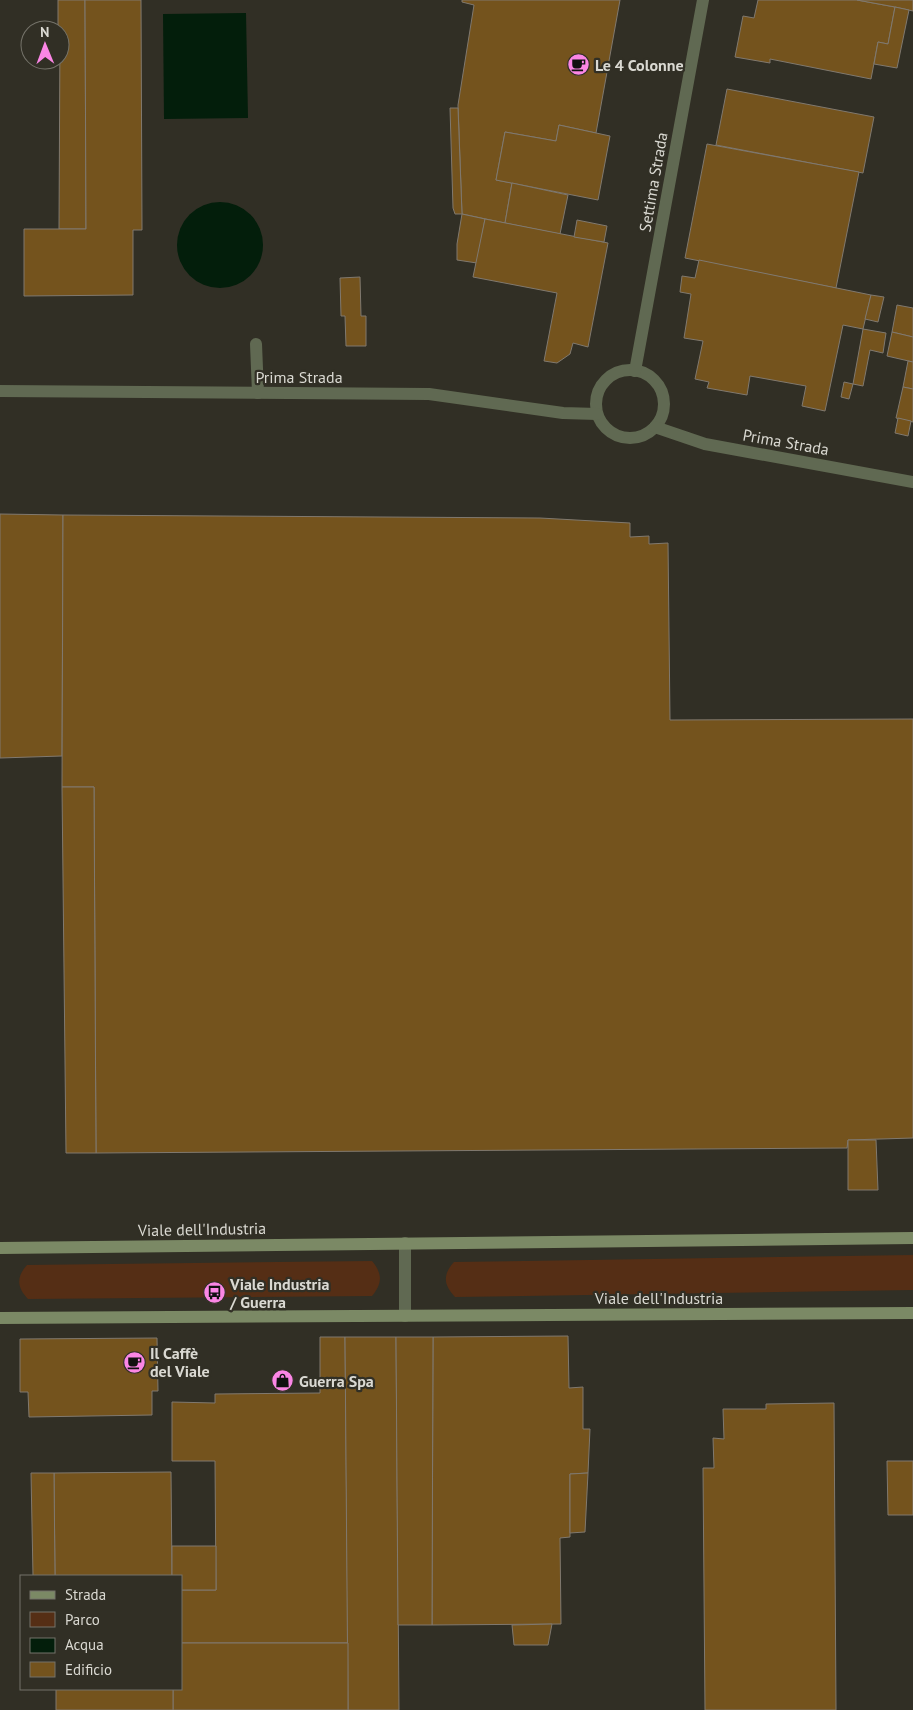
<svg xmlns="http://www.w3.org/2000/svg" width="913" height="1710" viewBox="0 0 913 1710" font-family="'PT Sans',sans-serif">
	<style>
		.green { fill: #552e15 }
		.water { fill: #031e0b }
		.building { fill: #74531d; stroke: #80796f }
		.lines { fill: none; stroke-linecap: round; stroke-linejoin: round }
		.lane { stroke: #606952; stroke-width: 12 }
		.street { stroke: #606952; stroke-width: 12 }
		.secondary { stroke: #7b8965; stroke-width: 12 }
		.labels { text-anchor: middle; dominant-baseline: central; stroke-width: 4.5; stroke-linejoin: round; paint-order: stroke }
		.poi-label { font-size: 16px; font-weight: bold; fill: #dad9d2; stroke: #312f25; text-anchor: start }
		.street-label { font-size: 16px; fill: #dad9d2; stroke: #312f25 }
	</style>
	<rect width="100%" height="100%" fill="#312f25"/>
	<g class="green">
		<path d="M913,1255V1290L455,1297C443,1285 443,1274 454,1262Z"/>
		<path d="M372,1261C382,1273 383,1283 372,1296L28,1299C17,1288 16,1277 27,1265Z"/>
	</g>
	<g class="water">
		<path d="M246,13L248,118L164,119L163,14Z"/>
		<circle cx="220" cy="245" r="43"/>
	</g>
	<g class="building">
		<path d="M58,0H85L86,229H59L60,30H58Z"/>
		<path d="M85,0H141L142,230H133V295L24,296V229H86Z"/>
		<path d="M462,0H620L596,133L559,125L556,141L505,132L496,180L512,183L505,223L462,214L458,105L474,5L462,2Z"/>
		<path d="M758,0H857L895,7L888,44L878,42L871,79L770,59V63L735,57L743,16L754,18Z"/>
		<path d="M857,0H913V11L895,7Z"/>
		<path d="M895,7L909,10L897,68L874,64L878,42L888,44Z"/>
		<path d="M727,89L874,117L863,173L716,145Z"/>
		<path d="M450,108H458L462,214H455L453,208Z"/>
		<path d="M559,125L610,136L598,200L496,180L505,132L556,141Z"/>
		<path d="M707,144L859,172L836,288L685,258Z"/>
		<path d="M512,183L568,195L560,234L505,223Z"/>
		<path d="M462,214L485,219L477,263L457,260V244Z"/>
		<path d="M485,219L608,243L588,347L573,343L570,354L557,363L544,361L557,293L473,277Z"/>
		<path d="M577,220L607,226L604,242L574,237Z"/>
		<path d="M699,260L871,295L863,329L843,325L825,411L802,406L806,386L750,376L747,395L707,388L709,382L695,379L703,341L684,338L691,294L680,292L682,276L695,278Z"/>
		<path d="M360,277L361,316H366V346H346L345,316H341L340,278Z"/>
		<path d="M871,295L884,297L878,322L865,319Z"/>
		<path d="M897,305L913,308V337L892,332Z"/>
		<path d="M863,329L886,333L883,353L870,350L863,386L853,384Z"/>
		<path d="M892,332L913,337V362L887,356Z"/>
		<path d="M908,361L913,362V389L903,387Z"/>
		<path d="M844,382L853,384L849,399L841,397Z"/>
		<path d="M903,387L913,389V422L896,418Z"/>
		<path d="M898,418L911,421L908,436L895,433Z"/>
		<path d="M0,514L63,515L62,756L0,758Z"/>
		<path d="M63,515L540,518L630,523V537L649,536V544L668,543L670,720L913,719V1138L848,1140L847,1148L96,1153L94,787H62Z"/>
		<path d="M62,787H94L96,1153H66Z"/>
		<path d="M848,1140H876L878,1190H848Z"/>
		<path d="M568,1336L569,1388L583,1387V1429H590L588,1473L570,1474V1537L560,1538L561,1624L432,1625L433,1337Z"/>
		<path d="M320,1337H345L348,1643H181V1590H216L215,1461H172V1402L215,1403V1394L320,1393Z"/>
		<path d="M345,1337H396L399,1710H348Z"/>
		<path d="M396,1337H433L432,1625H398Z"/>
		<path d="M157,1338L158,1391H152V1415L29,1417L28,1392H20V1339Z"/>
		<path d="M834,1403L836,1710H705L703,1468H714L713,1438L724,1439L723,1409H766V1404Z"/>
		<path d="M887,1461H913V1515H888Z"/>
		<path d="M171,1472L172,1576H55L54,1473Z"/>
		<path d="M31,1473H54L55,1576H33Z"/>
		<path d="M588,1473L585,1532L570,1533V1474Z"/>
		<path d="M172,1546H216V1590H181V1576H172Z"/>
		<path d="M552,1624L548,1645H514L512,1625Z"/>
		<path d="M181,1643H348V1710H173V1689H181Z"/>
		<rect x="56" y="1689" width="117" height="21"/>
	</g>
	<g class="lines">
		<path class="lane" d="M256,344L258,393"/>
		<g class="street">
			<circle cx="630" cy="404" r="34"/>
			<path d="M635,371L703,0"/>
			<path d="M0,391L429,394L563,413L597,414"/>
			<path d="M655,427L705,444L913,482"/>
			<path d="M405,1316V1243"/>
		</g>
		<g class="secondary">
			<path d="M0,1248L913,1238"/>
			<path d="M0,1318L913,1313"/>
		</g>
	</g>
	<defs>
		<symbol id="cafe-disc" viewBox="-11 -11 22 22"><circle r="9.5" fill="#fb86e5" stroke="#312f25"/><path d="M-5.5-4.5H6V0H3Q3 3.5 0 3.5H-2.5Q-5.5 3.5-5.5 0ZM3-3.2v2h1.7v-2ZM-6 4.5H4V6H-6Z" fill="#111"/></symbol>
		<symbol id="bus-disc" viewBox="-11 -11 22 22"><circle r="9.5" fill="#fb86e5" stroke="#312f25"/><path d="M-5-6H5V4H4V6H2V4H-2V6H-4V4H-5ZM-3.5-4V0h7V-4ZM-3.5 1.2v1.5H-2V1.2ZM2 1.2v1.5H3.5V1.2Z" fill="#111"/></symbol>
		<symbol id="shop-disc" viewBox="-11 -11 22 22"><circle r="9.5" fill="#fb86e5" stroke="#312f25"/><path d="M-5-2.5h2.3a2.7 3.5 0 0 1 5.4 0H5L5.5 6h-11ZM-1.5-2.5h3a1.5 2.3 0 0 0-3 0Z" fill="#111"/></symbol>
	</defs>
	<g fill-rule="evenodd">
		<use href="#cafe-disc" x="566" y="52" width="25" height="25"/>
		<use href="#bus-disc" x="202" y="1280" width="25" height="25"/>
		<use href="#cafe-disc" x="122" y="1350" width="25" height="25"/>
		<use href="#shop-disc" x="270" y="1368" width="25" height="25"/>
	</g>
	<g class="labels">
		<g class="poi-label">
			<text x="595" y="65">Le 4 Colonne</text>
			<text x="230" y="1284">Viale Industria<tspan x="230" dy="18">/ Guerra</tspan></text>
			<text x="150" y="1353">Il Caffè<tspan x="150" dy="18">del Viale</tspan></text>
			<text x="299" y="1381">Guerra Spa</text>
		</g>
		<g class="street-label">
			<text transform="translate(653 182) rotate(-80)">Settima Strada</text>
			<text x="299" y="377">Prima Strada</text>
			<text transform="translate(786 442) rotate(10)">Prima Strada</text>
			<text transform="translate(202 1229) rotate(-1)">Viale dell'Industria</text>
			<text x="659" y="1298">Viale dell'Industria</text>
		</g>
	</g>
	<rect x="20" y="1575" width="162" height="115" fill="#312f25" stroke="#75736a"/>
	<rect x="30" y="1591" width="25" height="8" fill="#7b8965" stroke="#75736a"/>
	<text x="65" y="1600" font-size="15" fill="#dad9d2">Strada</text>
	<rect x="30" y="1612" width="25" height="15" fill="#552e15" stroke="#75736a"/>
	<text x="65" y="1625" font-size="15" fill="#dad9d2">Parco</text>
	<rect x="30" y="1638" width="25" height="15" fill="#031e0b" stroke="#75736a"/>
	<text x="65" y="1650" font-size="15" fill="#dad9d2">Acqua</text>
	<rect x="30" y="1662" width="25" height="15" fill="#74531d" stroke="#75736a"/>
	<text x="65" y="1675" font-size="15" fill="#dad9d2">Edificio</text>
	<g transform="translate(45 45) rotate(359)"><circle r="24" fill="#312f25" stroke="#75736a"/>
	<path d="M0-4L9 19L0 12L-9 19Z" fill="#fb86e5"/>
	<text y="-8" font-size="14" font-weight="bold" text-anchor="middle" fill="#dad9d2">N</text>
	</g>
</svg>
